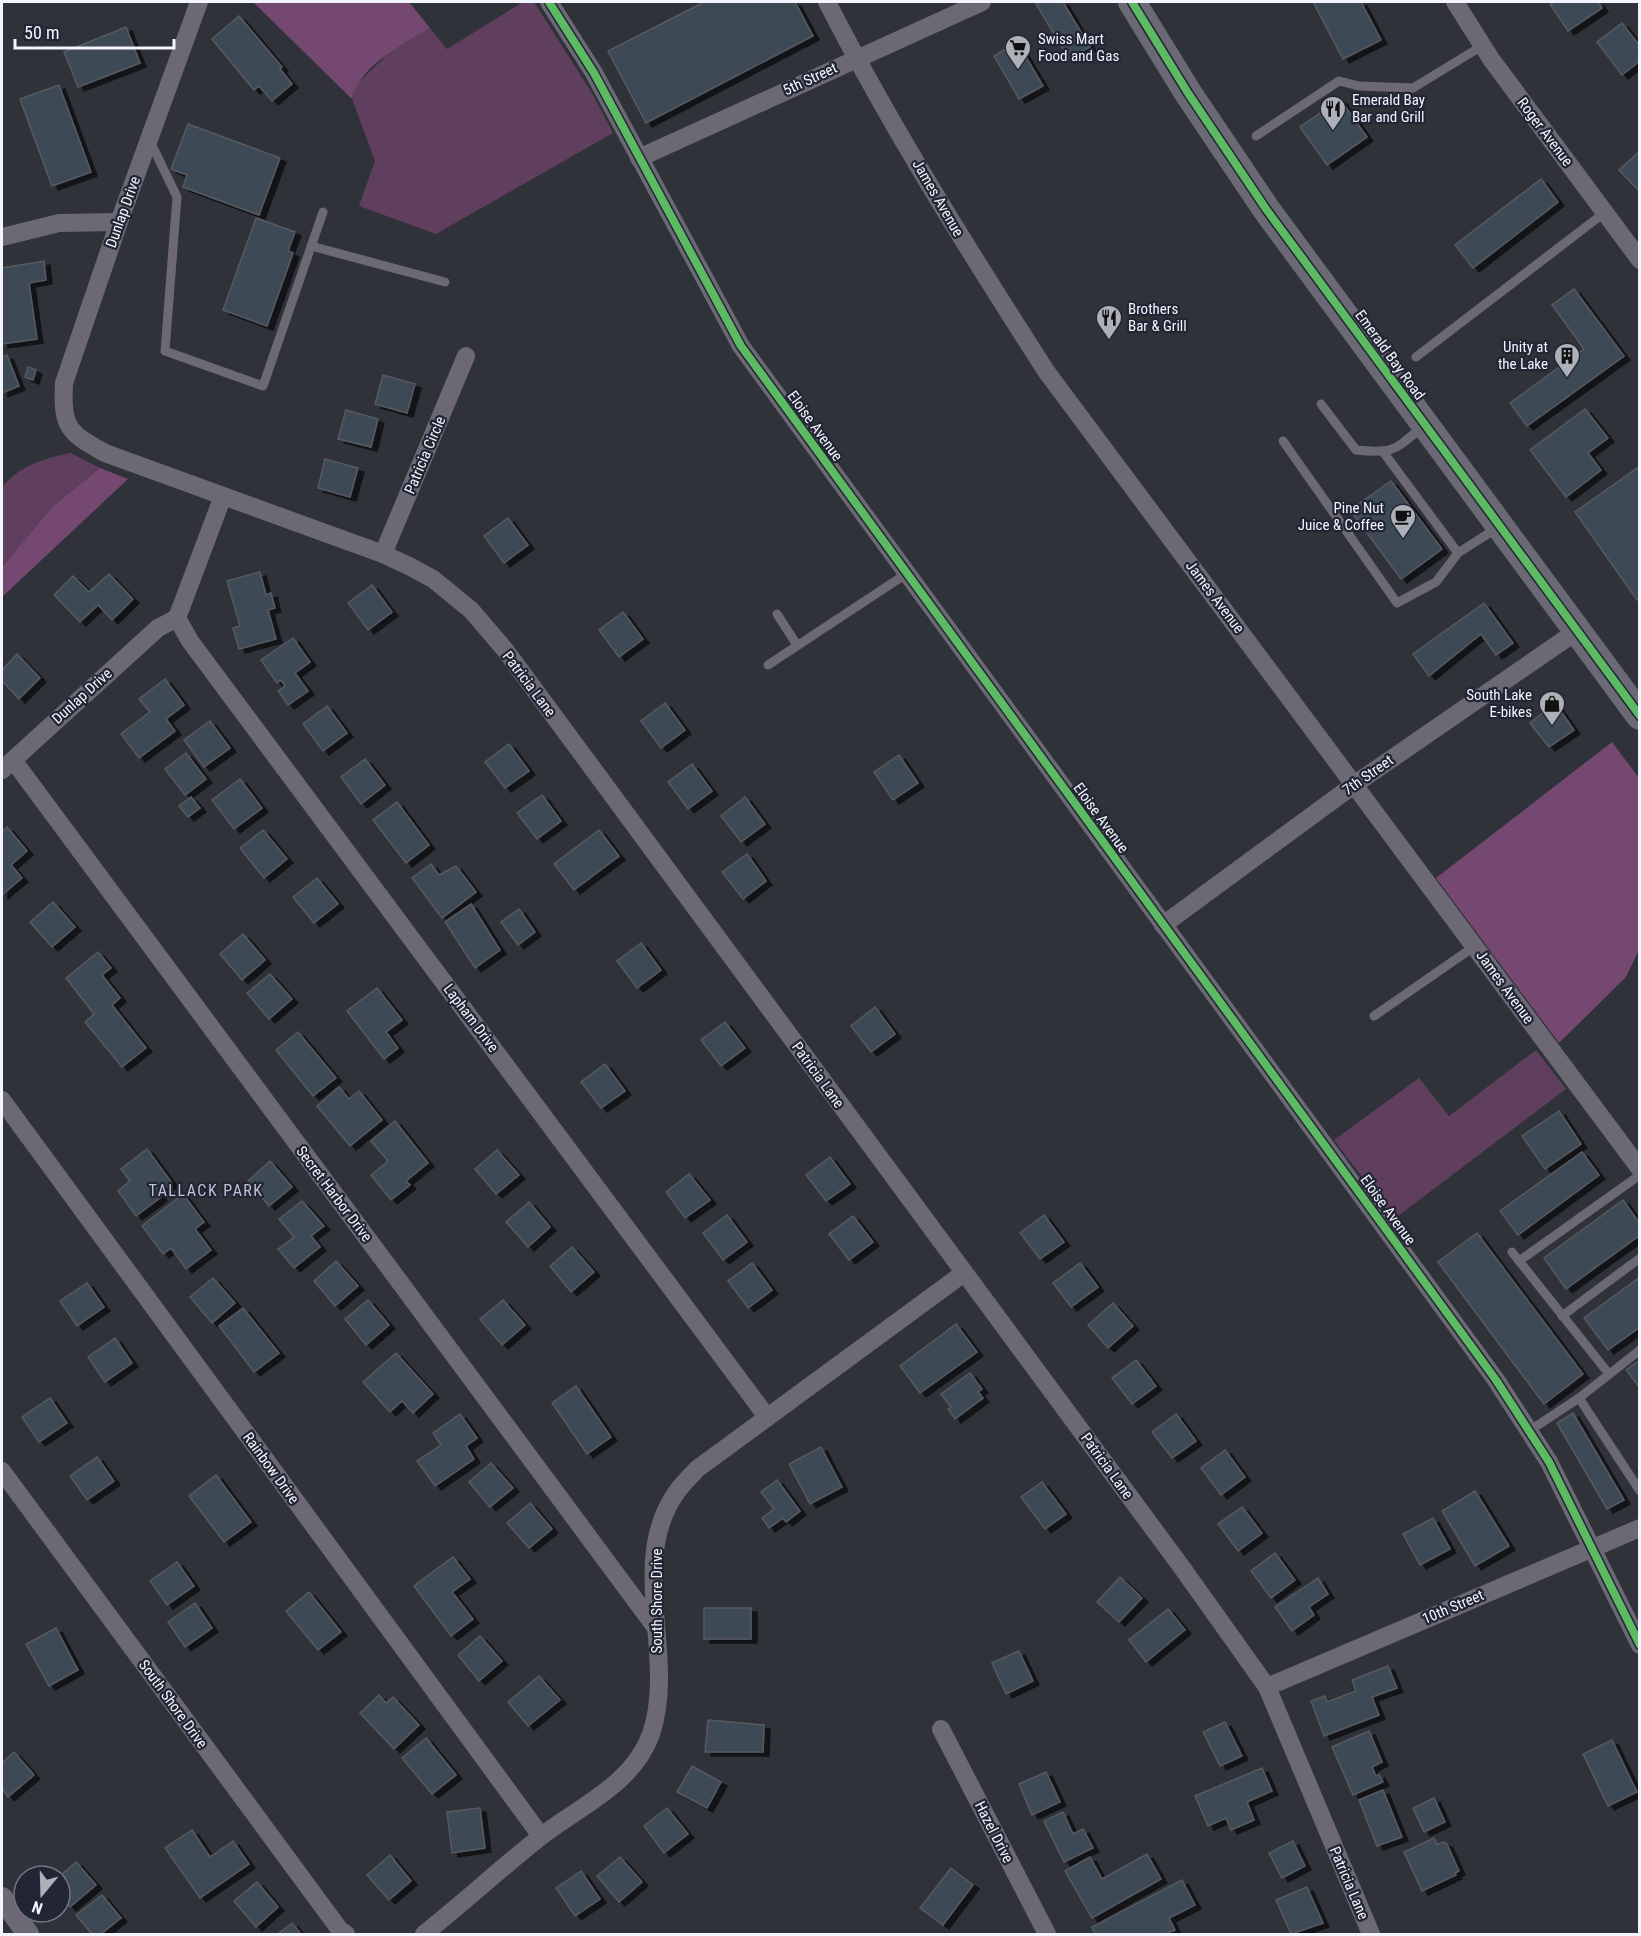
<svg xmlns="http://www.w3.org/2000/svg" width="1641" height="1936" viewBox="0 0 1641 1936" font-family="'Roboto Condensed',sans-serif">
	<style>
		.green { fill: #603e5d }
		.forest { fill: #744870 }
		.building { fill: #3e4955; stroke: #565a60; stroke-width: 1.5; filter: url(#shadow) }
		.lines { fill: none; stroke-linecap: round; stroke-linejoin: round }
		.service { stroke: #6c6975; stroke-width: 9 }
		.minor { stroke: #6c6975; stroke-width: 18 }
		.tertiary { stroke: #6c6975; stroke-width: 22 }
		.primary { stroke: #6c6976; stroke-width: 28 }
		.cycleway-casing { stroke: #222533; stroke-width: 11 }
		.cycleway { stroke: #5cba63; stroke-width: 8 }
		.labels { text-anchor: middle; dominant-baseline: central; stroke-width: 4.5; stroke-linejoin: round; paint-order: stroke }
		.poi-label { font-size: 15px; fill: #f2f4fe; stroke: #222533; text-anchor: start }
		.street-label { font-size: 15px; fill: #f2f4fe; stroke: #222533 }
		.neighbourhood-label { font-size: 16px; letter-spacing: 1.5px; fill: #bec3d5; stroke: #222533 }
	</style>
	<defs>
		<filter id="shadow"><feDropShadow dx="6" dy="4" stdDeviation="0" flood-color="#0009"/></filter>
	</defs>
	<rect width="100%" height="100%" fill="#303239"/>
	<g class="green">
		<path d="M523,2H534L592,93L613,133L436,234L359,206L375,161L352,99L356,85L391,51L430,28L447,49Z"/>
		<path d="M71,453L100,468L52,507L2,567V487C18,467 46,457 71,453Z"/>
		<path d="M1536,1050L1566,1089L1394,1219L1334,1140L1419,1078L1449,1116Z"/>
	</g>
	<g class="forest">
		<path d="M253,2H409L430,28C402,45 360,65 352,99Z"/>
		<path d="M100,468L128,479L2,597V567L52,507Z"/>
		<path d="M1612,742L1639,778V950L1626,977L1559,1043L1436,878Z"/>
	</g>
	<g class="building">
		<path d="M704,2H795L813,36L646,123L608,51Z"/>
		<path d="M1040,2H1063L1090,47L1069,59L1036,4Z"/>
		<path d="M1313,2H1361L1381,40L1343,59Z"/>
		<path d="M1555,2H1598L1602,8L1568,31L1550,4Z"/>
		<path d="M239,16L282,67L280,69L292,84L272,101L259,86L254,90L212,39Z"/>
		<path d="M1622,23L1640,46V61L1622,75L1597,42Z"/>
		<path d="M126,27L140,63L78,87L64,52Z"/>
		<path d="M1017,42L1043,86L1019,99L994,56Z"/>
		<path d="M59,85L91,172L52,186L20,99Z"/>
		<path d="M1340,99L1367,137L1327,165L1300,127Z"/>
		<path d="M188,124L280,158L259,215L183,187L187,175L171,169Z"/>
		<path d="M1640,151V192L1619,170Z"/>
		<path d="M1541,179L1558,202L1473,268L1455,245Z"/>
		<path d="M256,218L295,232L288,251L293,253L267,326L223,310Z"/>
		<path d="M44,261L46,280L29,283L37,339L2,344V268Z"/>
		<path d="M1574,289L1624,356L1527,426L1510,403L1584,349L1552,305Z"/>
		<path d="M7,355L19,386L2,393V357Z"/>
		<path d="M28,367L36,370L33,380L25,377Z"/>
		<path d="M383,375L415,384L407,413L375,404Z"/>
		<path d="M1585,409L1608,438L1588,453L1601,470L1566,497L1530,450Z"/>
		<path d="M346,410L378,419L371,447L338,439Z"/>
		<path d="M325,459L358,468L350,497L318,488Z"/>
		<path d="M1640,466V598L1637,600L1575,512Z"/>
		<path d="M1391,481L1442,549L1401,579L1350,510Z"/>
		<path d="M508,518L528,545L504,563L484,536Z"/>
		<path d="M260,572L266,595L271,593L275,608L268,610L276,639L239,649L233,628L240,626L227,581Z"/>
		<path d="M109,574L133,599L112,620L98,605L80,622L54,595L73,576L89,592Z"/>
		<path d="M372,585L392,612L368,630L348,603Z"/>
		<path d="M1484,603L1513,643L1496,655L1481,634L1429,676L1413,654Z"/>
		<path d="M623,612L643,639L619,657L599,630Z"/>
		<path d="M293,638L310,662L295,673L308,691L288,705L278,691L285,686L281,680L277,683L261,660Z"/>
		<path d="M17,654L40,678L19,699L2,681V670Z"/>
		<path d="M165,679L184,705L166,719L175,731L139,758L121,734L150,712L139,699Z"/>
		<path d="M665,703L685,730L661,748L641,721Z"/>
		<path d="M1555,703L1574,730L1549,747L1530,723Z"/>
		<path d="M327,706L347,733L323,751L303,724Z"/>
		<path d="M210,721L230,748L204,767L184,740Z"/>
		<path d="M509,744L529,771L505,788L485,762Z"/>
		<path d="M186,753L206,779L185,795L165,769Z"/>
		<path d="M899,755L918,783L893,800L874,772Z"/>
		<path d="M365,759L385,785L361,804L341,777Z"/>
		<path d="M692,764L712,791L688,809L668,782Z"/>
		<path d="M240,779L262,808L234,829L212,800Z"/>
		<path d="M542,795L561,821L537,839L517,813Z"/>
		<path d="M191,797L200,808L188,817L179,806Z"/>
		<path d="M745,797L765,824L741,842L721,816Z"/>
		<path d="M397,802L429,845L406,863L373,820Z"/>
		<path d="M7,827L27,851L11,865L22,878L2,895V832Z"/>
		<path d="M263,830L287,859L264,878L240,848Z"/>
		<path d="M599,830L619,856L574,890L554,864Z"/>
		<path d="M747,854L766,881L743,899L722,872Z"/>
		<path d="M431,864L439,875L456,866L476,892L442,918L412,878Z"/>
		<path d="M317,878L338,904L314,923L293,897Z"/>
		<path d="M53,902L75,927L52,947L30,922Z"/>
		<path d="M471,904L500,950L475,968L445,922Z"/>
		<path d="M519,909L535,932L518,945L501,922Z"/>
		<path d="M243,934L265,960L242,980L220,954Z"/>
		<path d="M641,943L661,970L637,988L617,961Z"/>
		<path d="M98,952L111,968L102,975L120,998L112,1005L146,1048L122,1067L85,1022L94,1014L66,978Z"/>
		<path d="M270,974L292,999L269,1019L247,993Z"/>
		<path d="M377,988L402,1020L386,1032L398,1048L384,1059L347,1011Z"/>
		<path d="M875,1007L895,1034L871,1052L851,1026Z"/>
		<path d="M725,1022L745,1048L721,1066L701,1040Z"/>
		<path d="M298,1032L336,1078L313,1096L276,1050Z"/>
		<path d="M605,1064L625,1091L601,1108L581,1082Z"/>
		<path d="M339,1087L349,1099L359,1091L382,1120L350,1146L317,1106Z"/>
		<path d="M1559,1111L1581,1144L1545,1169L1522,1136Z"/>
		<path d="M395,1121L428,1163L406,1181L410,1185L391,1200L371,1175L388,1161L371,1141Z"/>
		<path d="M147,1149L172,1183L158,1193L161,1197L136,1216L118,1191L130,1181L121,1169Z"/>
		<path d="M497,1150L519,1175L496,1194L475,1169Z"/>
		<path d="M1582,1152L1599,1175L1518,1235L1500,1211Z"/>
		<path d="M830,1157L850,1184L826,1201L806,1175Z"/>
		<path d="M270,1161L292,1187L269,1206L248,1181Z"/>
		<path d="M689,1174L710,1200L685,1218L666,1192Z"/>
		<path d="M183,1194L204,1222L195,1229L211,1250L186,1269L171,1248L163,1254L142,1226Z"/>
		<path d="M1623,1200L1640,1224V1235L1566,1289L1544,1258Z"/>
		<path d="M302,1201L324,1226L311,1236L320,1247L294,1268L278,1249L294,1237L279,1219Z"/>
		<path d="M529,1202L550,1227L528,1247L506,1222Z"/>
		<path d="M727,1215L747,1242L723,1260L703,1233Z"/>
		<path d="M1044,1215L1064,1242L1040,1259L1020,1233Z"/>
		<path d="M853,1216L873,1242L849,1260L829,1234Z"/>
		<path d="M1477,1233L1583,1374L1544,1404L1438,1262Z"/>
		<path d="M572,1247L594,1272L571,1292L550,1266Z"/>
		<path d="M336,1261L358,1286L335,1306L314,1281Z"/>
		<path d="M752,1263L772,1290L748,1308L728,1281Z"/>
		<path d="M1080,1263L1098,1287L1071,1307L1053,1283Z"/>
		<path d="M1640,1277V1327L1608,1350L1584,1318Z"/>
		<path d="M213,1278L235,1303L212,1323L190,1297Z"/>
		<path d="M87,1283L104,1307L77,1326L60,1301Z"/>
		<path d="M368,1300L389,1325L366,1345L345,1319Z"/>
		<path d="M503,1300L525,1325L502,1345L480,1319Z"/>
		<path d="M1113,1303L1133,1326L1108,1348L1088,1325Z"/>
		<path d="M243,1308L279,1353L254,1372L219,1326Z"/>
		<path d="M956,1324L977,1352L920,1393L900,1366Z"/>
		<path d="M115,1338L132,1363L105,1382L88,1357Z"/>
		<path d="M396,1353L433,1394L413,1413L402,1401L390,1412L363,1382Z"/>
		<path d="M1136,1360L1156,1386L1132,1404L1112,1378Z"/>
		<path d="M1640,1360V1388L1626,1370Z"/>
		<path d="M970,1373L982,1389L978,1392L983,1398L955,1419L948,1409L951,1407L941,1394Z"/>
		<path d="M576,1386L611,1437L587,1454L552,1403Z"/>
		<path d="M50,1398L67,1423L39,1442L22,1417Z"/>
		<path d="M1573,1413L1624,1500L1607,1509L1557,1423Z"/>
		<path d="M460,1414L477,1438L466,1446L474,1459L435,1486L417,1461L441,1445L433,1433Z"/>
		<path d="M1176,1414L1196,1441L1172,1458L1152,1432Z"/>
		<path d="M821,1447L842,1487L810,1504L789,1464Z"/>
		<path d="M1225,1450L1245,1477L1221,1495L1201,1468Z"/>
		<path d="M97,1457L114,1481L87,1500L70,1476Z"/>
		<path d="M491,1463L513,1488L490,1507L469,1482Z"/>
		<path d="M216,1475L251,1522L224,1542L189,1496Z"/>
		<path d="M777,1480L800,1511L786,1522L783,1518L769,1528L762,1518L774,1509L761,1492Z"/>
		<path d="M1042,1482L1066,1514L1045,1529L1021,1497Z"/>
		<path d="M1475,1491L1509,1546L1475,1566L1442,1511Z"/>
		<path d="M530,1503L552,1529L529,1548L507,1523Z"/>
		<path d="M1242,1507L1262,1533L1238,1551L1218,1524Z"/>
		<path d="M1433,1518L1450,1549L1420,1565L1403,1534Z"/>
		<path d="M1275,1553L1295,1580L1271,1598L1251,1571Z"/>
		<path d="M453,1557L470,1579L452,1592L473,1619L451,1636L414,1586Z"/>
		<path d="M177,1562L194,1586L167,1605L150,1581Z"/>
		<path d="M1120,1577L1142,1598L1119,1622L1097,1602Z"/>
		<path d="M1318,1578L1328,1594L1309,1607L1314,1615L1292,1631L1275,1607Z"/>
		<path d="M309,1592L341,1632L318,1650L286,1611Z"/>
		<path d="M195,1603L212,1628L185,1647L168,1622Z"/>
		<rect x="704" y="1608" width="47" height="31"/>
		<path d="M1168,1609L1185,1630L1146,1662L1129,1640Z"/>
		<path d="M56,1628L78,1670L49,1686L26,1644Z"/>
		<path d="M480,1636L502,1661L479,1681L458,1655Z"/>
		<path d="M1019,1651L1033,1681L1006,1694L992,1663Z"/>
		<path d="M1388,1666L1397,1688L1372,1697L1379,1715L1324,1736L1311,1701L1325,1696L1327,1702L1356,1691L1352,1680Z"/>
		<path d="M539,1676L560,1700L528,1726L508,1702Z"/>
		<path d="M379,1695L386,1703L393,1697L419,1725L394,1749L360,1713Z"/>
		<path d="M708,1720L764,1725L763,1752H705Z"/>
		<path d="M1225,1722L1242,1756L1220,1766L1203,1732Z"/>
		<path d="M1369,1731L1382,1762L1372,1767L1376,1776L1379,1774L1383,1782L1353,1795L1332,1747Z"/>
		<path d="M426,1738L456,1775L432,1794L402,1758Z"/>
		<path d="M1612,1740L1637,1792L1608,1806L1583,1754Z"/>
		<path d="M14,1752L34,1775L8,1797L2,1789V1763Z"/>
		<path d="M692,1766L721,1782L707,1808L677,1792Z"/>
		<path d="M1262,1768L1272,1791L1247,1802L1254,1820L1231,1830L1226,1818L1208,1826L1195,1796Z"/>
		<path d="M1046,1772L1060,1802L1032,1815L1019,1784Z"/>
		<path d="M1383,1790L1402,1837L1377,1846L1359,1800Z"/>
		<path d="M1434,1798L1445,1822L1424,1832L1413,1808Z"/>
		<path d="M480,1808L485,1848L452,1853L447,1812Z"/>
		<path d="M667,1808L688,1834L664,1853L644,1826Z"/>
		<path d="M1063,1812L1073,1834L1083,1829L1093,1848L1064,1862L1044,1821Z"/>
		<path d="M192,1830L210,1857L233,1841L249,1864L200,1898L165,1848Z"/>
		<path d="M1434,1838L1437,1844L1443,1842L1447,1844L1459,1871L1455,1873L1456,1875L1422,1891L1404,1852Z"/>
		<path d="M1293,1841L1305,1866L1282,1878L1269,1853Z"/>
		<path d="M1147,1854L1161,1879L1092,1918L1065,1871L1090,1857L1102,1879Z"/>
		<path d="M390,1855L411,1881L389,1900L367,1875Z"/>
		<path d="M620,1857L642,1882L619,1902L597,1876Z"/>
		<path d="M76,1862L96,1885L70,1907L60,1895V1876Z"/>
		<path d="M951,1868L973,1885L943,1925L920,1908Z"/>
		<path d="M581,1871L600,1899L575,1916L556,1888Z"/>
		<path d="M1182,1880L1195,1905L1169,1918L1175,1930L1165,1934H1095L1092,1927Z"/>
		<path d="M257,1882L278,1907L256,1927L234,1901Z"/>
		<path d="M1307,1887L1323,1923L1291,1934L1276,1900Z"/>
		<path d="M102,1895L121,1918L101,1934H92L76,1915Z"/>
		<path d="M292,1923L301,1934H278Z"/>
	</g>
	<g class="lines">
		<g class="service">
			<path d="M1256,136L1339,81L1359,86L1413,88L1482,46"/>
			<path d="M150,141L177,197L165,351L263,386L323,212"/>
			<path d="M311,246L445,282"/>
			<path d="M1416,357L1604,213"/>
			<path d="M1321,404L1356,450C1394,454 1395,450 1423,426"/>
			<path d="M1283,441L1397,603L1436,582L1458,553L1497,528"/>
			<path d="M1384,453L1458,553"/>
			<path d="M777,614L797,645"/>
			<path d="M768,665L906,574"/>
			<path d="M1374,1016L1475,946"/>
			<path d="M1512,1252L1609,1374"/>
			<path d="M1519,1261L1640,1175"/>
			<path d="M1562,1316L1640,1258"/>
			<path d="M1579,1398L1640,1350"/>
			<path d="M1529,1431L1579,1398L1640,1491"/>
		</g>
		<g class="minor">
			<path d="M199,2L119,222L64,383C62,427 67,432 105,453L383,554L411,567L433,579L471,610L506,651L1183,1569L1267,1687L1371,1934"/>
			<path d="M549,2L594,73L741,346L1496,1380L1549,1462L1640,1645"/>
			<path d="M827,2C892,129 969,251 1046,371L1640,1169"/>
			<path d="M1455,2L1491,59L1640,260"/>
			<path d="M639,158L982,2"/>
			<path d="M2,237L59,223L119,222"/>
			<path d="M383,554L466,356"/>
			<path d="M177,618L190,641L767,1417"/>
			<path d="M13,760L656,1628"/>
			<path d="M2,770L158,628L177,618L223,496"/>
			<path d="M1163,925L1355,784L1577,631"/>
			<path d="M2,1100L541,1836"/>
			<path d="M2,1471L340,1930L346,1934"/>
			<path d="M1267,1687L1640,1528"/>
			<path d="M941,1729L1047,1934"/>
			<path d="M424,1934C463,1903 500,1869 539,1838C578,1807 633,1785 651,1734C677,1657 627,1563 676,1493C682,1484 690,1477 697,1469L964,1273"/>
		</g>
		<path class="tertiary" d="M2,1898L28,1934"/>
		<path class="primary" d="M1132,2L1188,93L1266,209L1640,716"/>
		<defs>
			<g id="cycleway">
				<path d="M549,2L594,73L741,346L1496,1380L1549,1462L1640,1645"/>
				<path d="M1132,2L1188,93L1266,209L1640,716"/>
			</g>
		</defs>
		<use href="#cycleway" class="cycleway-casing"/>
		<use href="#cycleway" class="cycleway"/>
	</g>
	<defs>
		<symbol id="supermarket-pin" viewBox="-11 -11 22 30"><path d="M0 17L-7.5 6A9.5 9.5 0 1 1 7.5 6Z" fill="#aeb0b9" stroke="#222533"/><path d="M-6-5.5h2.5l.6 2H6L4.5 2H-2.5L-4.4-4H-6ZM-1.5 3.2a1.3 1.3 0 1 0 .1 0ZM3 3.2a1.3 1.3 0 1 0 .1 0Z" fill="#111"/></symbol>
		<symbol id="restaurant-pin" viewBox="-11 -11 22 30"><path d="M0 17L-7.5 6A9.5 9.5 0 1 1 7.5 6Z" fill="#aeb0b9" stroke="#222533"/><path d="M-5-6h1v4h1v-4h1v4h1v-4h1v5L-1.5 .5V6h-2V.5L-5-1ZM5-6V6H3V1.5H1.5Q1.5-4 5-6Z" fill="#111"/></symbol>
		<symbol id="building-pin" viewBox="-11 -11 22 30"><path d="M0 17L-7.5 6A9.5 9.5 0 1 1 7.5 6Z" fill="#aeb0b9" stroke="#222533"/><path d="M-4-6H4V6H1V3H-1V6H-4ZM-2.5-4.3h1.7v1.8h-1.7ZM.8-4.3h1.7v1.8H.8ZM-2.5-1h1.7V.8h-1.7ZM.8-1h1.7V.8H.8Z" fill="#111"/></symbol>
		<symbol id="cafe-pin" viewBox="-11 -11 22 30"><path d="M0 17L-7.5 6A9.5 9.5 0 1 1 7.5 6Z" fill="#aeb0b9" stroke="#222533"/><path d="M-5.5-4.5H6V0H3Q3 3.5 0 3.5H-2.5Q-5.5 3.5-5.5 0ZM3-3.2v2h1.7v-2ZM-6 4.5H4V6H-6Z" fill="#111"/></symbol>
		<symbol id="shop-pin" viewBox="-11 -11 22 30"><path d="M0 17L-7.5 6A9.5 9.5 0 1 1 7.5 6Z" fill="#aeb0b9" stroke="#222533"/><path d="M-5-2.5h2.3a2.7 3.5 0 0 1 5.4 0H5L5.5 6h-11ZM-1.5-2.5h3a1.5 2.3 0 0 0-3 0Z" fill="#111"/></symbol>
	</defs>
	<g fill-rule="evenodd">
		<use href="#supermarket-pin" x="1003" y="33" width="30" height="40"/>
		<use href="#restaurant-pin" x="1318" y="94" width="30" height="40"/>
		<use href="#restaurant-pin" x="1094" y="303" width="30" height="40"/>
		<use href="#building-pin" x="1552" y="341" width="30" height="40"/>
		<use href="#cafe-pin" x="1388" y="502" width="30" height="40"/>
		<use href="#shop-pin" x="1537" y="689" width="30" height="40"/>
	</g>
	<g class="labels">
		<g class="poi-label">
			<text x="1038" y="39">Swiss Mart<tspan x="1038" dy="17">Food and Gas</tspan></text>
			<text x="1352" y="100">Emerald Bay<tspan x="1352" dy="17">Bar and Grill</tspan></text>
			<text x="1128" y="309">Brothers<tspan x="1128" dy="17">Bar &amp; Grill</tspan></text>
			<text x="1548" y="347" text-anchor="end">Unity at<tspan x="1548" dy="17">the Lake</tspan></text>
			<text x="1384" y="508" text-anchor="end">Pine Nut<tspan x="1384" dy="17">Juice &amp; Coffee</tspan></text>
			<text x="1532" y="695" text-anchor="end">South Lake<tspan x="1532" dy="17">E-bikes</tspan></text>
		</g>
		<g class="street-label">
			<text transform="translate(810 79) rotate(-25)">5th Street</text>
			<text transform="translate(1545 132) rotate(53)">Roger Avenue</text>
			<text transform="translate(938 198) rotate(60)">James Avenue</text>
			<text transform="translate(123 212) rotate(-70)">Dunlap Drive</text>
			<text transform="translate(1390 355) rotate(54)">Emerald Bay Road</text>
			<text transform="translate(815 426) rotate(54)">Eloise Avenue</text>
			<text transform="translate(425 455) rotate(-67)">Patricia Circle</text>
			<text transform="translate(1215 597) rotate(53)">James Avenue</text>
			<text transform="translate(529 684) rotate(53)">Patricia Lane</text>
			<text transform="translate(82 696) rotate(-42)">Dunlap Drive</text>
			<text transform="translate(1368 775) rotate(-35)">7th Street</text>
			<text transform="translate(1101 818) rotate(54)">Eloise Avenue</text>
			<text transform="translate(1505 987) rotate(54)">James Avenue</text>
			<text transform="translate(471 1018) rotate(53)">Lapham Drive</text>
			<text transform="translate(818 1075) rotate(54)">Patricia Lane</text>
			<text transform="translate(334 1194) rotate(53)">Secret Harbor Drive</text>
			<text transform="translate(1388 1210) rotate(54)">Eloise Avenue</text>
			<text transform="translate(1107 1466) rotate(54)">Patricia Lane</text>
			<text transform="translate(271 1468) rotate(54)">Rainbow Drive</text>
			<text transform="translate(657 1601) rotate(-90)">South Shore Drive</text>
			<text transform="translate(1453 1607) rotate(-23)">10th Street</text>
			<text transform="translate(173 1704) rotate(54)">South Shore Drive</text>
			<text transform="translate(994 1832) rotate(63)">Hazel Drive</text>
			<text transform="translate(1349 1883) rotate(67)">Patricia Lane</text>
		</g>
		<g class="neighbourhood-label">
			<text x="206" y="1190">TALLACK PARK</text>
		</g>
	</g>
	<rect width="1641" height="1936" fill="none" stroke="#f2f4fe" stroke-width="6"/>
	<g transform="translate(42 1894) rotate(199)"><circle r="28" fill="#222533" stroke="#757884" stroke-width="1.5"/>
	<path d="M0-4.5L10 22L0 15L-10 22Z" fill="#aeb0b9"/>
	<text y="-9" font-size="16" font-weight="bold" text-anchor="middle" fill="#f2f4fe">N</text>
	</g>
	<path d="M15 39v9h159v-9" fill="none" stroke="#f2f4fe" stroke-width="3"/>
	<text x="24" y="39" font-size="18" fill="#f2f4fe" stroke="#222533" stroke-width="4.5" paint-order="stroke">50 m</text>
</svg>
